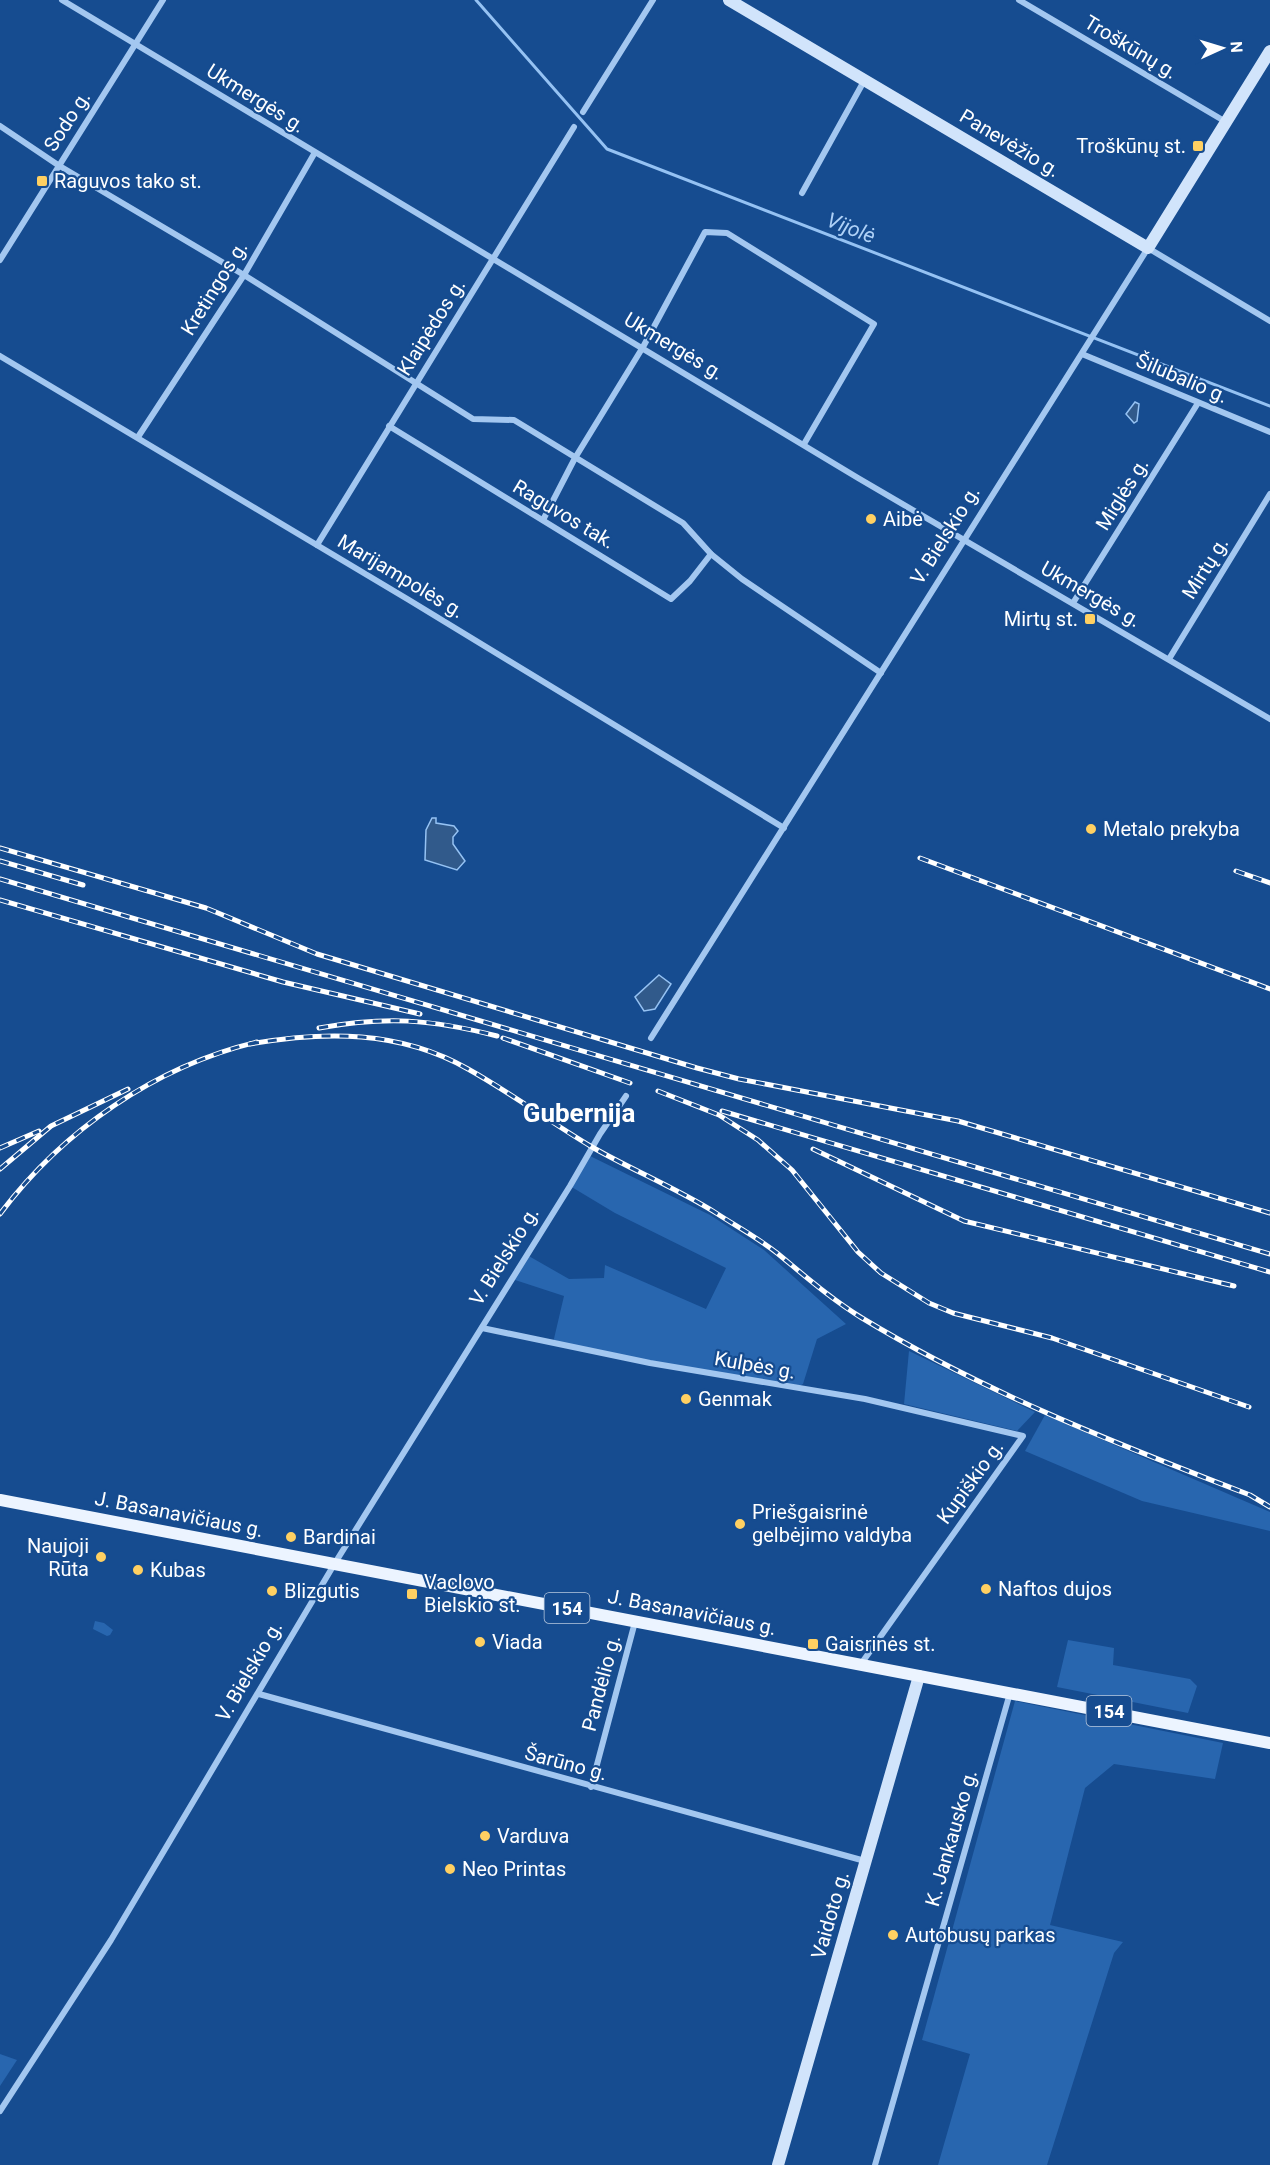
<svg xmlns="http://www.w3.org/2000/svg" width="1270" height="2165" viewBox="0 0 1270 2165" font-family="Roboto,sans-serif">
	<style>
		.green { fill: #2866af }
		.water { fill: #315a8b; stroke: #95c2f3; stroke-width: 1.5 }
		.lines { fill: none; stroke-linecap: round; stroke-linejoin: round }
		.stream { stroke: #95c2f3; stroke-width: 3 }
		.street { stroke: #a3c7f0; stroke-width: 6 }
		.secondary { stroke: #d1e4fb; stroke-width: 12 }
		.primary { stroke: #ecf4ff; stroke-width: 12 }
		.rail-casing { stroke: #fff; stroke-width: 5 }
		.rail { stroke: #164c90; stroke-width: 3; stroke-dasharray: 9; stroke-linecap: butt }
		.poi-dot { fill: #ffd062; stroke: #164c90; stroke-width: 2 }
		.labels { text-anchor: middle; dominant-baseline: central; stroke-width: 4.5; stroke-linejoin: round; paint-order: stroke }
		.shield { fill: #164c90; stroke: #b9c9de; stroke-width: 1.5 }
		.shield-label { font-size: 18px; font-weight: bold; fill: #fff }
		.street-label { font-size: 20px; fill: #fff; stroke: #164c90 }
		.poi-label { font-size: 20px; fill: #fff; stroke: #164c90; text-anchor: start }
		.water-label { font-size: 21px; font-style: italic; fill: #afd1f7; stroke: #164c90 }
		.district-label { font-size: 26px; font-weight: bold; fill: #fff; stroke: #164c90 }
	</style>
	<rect width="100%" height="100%" fill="#164c90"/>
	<g class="green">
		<path d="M588,1155L710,1215L764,1250L846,1324L817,1339L803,1384L794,1389L553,1343L564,1296L512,1279L527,1255L569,1279L604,1278L605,1265L706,1309L726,1268L615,1213L570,1186Z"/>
		<path d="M909,1351L1035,1412L1017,1431L904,1404Z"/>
		<path d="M1045,1415L1270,1512V1531L1142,1501L1025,1451Z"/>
		<path d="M95,1621L104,1623L113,1630L110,1635L107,1636L93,1629Z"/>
		<path d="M1068,1640L1114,1648L1113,1665L1190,1679L1197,1686L1188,1713L1057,1687Z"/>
		<path d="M1015,1701L1223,1743L1215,1779L1114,1764L1085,1788L1050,1925L1123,1942L1114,1953L1047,2165H938L970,2054L922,2040Z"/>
		<path d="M0,2054L17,2060L0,2086Z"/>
	</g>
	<g class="water">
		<path d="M1135,402L1139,404L1137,421L1134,423L1126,414Z"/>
		<path d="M432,818H436V823L454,826L458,831L453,837V844L465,861L457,870L425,860L426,830Z"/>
		<path d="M659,975L671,984L655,1009L644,1011L635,997Z"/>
	</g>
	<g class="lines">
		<path class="stream" d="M476,0L607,149L1270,406"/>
		<g class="street">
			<path d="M62,0L858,478L1270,719"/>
			<path d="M1019,0L1226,122"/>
			<path d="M583,112L653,0"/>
			<path d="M0,126L58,165L244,275L473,419L514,420L683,523L711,554L742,579L881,673"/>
			<path d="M802,193L864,81"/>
			<path d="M0,260L163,0"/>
			<path d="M1082,354L1270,432"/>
			<path d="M0,356L409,600L784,828"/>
			<path d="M389,426L671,599L690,581L711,554"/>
			<path d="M138,437L244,275L314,154"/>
			<path d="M543,520L575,458L643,347L705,232L727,233L874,324L804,444"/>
			<path d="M317,545L574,127"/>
			<path d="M1073,603L1198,403"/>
			<path d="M1169,659L1270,494"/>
			<path d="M651,1038L1148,248L1270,321"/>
			<path d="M482,1328L650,1363L865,1399L1023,1436L861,1664"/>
			<path d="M259,1694L865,1861"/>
			<path d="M591,1787L635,1622"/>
			<path d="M0,2111L111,1940L335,1563L570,1186L600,1134L626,1096"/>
			<path d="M875,2165L1010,1693"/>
		</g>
		<g class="secondary">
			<path d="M729,0L1148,248L1270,51"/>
			<path d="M778,2165L919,1676"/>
		</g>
		<path class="primary" d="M0,1500L1270,1743"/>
		<defs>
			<g id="rail">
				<path d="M0,848L206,908L317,954L697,1068L739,1079L958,1121L1270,1213"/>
				<path d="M920,858L1270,989"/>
				<path d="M0,861L83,885"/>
				<path d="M1236,871L1270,883"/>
				<path d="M0,879L1270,1254"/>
				<path d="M0,900L283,982L420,1014"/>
				<path d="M319,1028C386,1016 431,1019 497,1036"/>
				<path d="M503,1038L630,1083"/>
				<path d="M250,1044C324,1031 400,1030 468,1069C511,1093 550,1122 592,1147C632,1170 676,1188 716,1213C736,1226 758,1238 777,1253C805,1276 831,1299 862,1318C984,1392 1117,1444 1250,1495L1270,1507"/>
				<path d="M658,1091L719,1115L758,1140L792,1170L858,1252L881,1273L929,1303L953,1313L1052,1338L1249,1407"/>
				<path d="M722,1111L1270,1272"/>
				<path d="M0,1148L39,1131"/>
				<path d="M813,1149L964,1221L1234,1286"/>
				<path d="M0,1169L51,1126L128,1089"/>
				<path d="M0,1214C63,1130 156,1066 257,1042"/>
			</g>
		</defs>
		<use href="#rail" class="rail-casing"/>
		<use href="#rail" class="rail"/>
	</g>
	<g class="poi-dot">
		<rect x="1192" y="140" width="12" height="12" rx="3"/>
		<rect x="36" y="175" width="12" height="12" rx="3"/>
		<circle cx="871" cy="519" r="6"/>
		<rect x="1084" y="613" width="12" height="12" rx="3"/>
		<circle cx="1091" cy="829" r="6"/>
		<circle cx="686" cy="1399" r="6"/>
		<circle cx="740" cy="1524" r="6"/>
		<circle cx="291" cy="1537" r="6"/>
		<circle cx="101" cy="1557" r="6"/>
		<circle cx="138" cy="1570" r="6"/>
		<circle cx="986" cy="1589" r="6"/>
		<circle cx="272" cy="1591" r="6"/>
		<rect x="406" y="1588" width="12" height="12" rx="3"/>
		<circle cx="480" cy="1642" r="6"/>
		<rect x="807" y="1638" width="12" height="12" rx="3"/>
		<circle cx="485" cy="1836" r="6"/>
		<circle cx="450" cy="1869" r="6"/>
		<circle cx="893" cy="1935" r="6"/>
	</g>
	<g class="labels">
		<g class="shield">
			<rect x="544.5" y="1593" width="45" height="30" rx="4.5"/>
			<rect x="1086.5" y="1696" width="45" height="30" rx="4.5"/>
		</g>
		<g class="shield-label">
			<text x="567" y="1608">154</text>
			<text x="1109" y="1711">154</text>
		</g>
		<g class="street-label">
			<text transform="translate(1131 47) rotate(31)">Troškūnų g.</text>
			<text transform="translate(256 98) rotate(32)">Ukmergės g.</text>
			<text transform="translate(67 121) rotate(-57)">Sodo g.</text>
			<text transform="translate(1010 143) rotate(31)">Panevėžio g.</text>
			<text transform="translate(214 288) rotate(-58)">Kretingos g.</text>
			<text transform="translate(431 327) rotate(-58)">Klaipėdos g.</text>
			<text transform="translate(674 346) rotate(31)">Ukmergės g.</text>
			<text transform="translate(1182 378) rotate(23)">Šilubalio g.</text>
			<text transform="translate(1122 494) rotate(-58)">Miglės g.</text>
			<text transform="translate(564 514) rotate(31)">Raguvos tak.</text>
			<text transform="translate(945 535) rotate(-58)">V. Bielskio g.</text>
			<text transform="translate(1205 568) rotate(-58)">Mirtų g.</text>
			<text transform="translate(401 576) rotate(31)">Marijampolės g.</text>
			<text transform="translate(1091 594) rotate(30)">Ukmergės g.</text>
			<text transform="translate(504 1256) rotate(-58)">V. Bielskio g.</text>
			<text transform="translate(755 1365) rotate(10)">Kulpės g.</text>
			<text transform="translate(970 1482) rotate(-54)">Kupiškio g.</text>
			<text transform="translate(179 1514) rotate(11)">J. Basanavičiaus g.</text>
			<text transform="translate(692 1612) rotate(11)">J. Basanavičiaus g.</text>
			<text transform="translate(249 1671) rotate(-60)">V. Bielskio g.</text>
			<text transform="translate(601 1683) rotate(-75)">Pandėlio g.</text>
			<text transform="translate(566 1763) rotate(15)">Šarūno g.</text>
			<text transform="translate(951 1838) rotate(-74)">K. Jankausko g.</text>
			<text transform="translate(830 1915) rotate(-74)">Vaidoto g.</text>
		</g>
		<g class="poi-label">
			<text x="1186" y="146" text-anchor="end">Troškūnų st.</text>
			<text x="54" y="181">Raguvos tako st.</text>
			<text x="883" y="519">Aibė</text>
			<text x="1078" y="619" text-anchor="end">Mirtų st.</text>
			<text x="1103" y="829">Metalo prekyba</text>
			<text x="698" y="1399">Genmak</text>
			<text x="752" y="1512">Priešgaisrinė<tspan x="752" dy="23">gelbėjimo valdyba</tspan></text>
			<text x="303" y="1537">Bardinai</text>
			<text x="89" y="1546" text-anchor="end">Naujoji<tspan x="89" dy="23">Rūta</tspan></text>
			<text x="150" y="1570">Kubas</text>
			<text x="424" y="1582">Vaclovo<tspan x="424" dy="23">Bielskio st.</tspan></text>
			<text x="998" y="1589">Naftos dujos</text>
			<text x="284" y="1591">Blizgutis</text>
			<text x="492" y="1642">Viada</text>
			<text x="825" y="1644">Gaisrinės st.</text>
			<text x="497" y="1836">Varduva</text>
			<text x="462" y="1869">Neo Printas</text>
			<text x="905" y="1935">Autobusų parkas</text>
		</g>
		<g class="water-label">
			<text transform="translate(851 228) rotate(21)">Vijolė</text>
		</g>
		<g class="district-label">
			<text x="579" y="1113">Gubernija</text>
		</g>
	</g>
	<g transform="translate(1222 48) rotate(86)" stroke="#164c90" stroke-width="4.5" paint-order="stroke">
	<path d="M0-4.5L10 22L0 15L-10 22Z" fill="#ffffff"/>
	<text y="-9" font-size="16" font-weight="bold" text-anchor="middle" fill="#ffffff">N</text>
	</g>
</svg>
